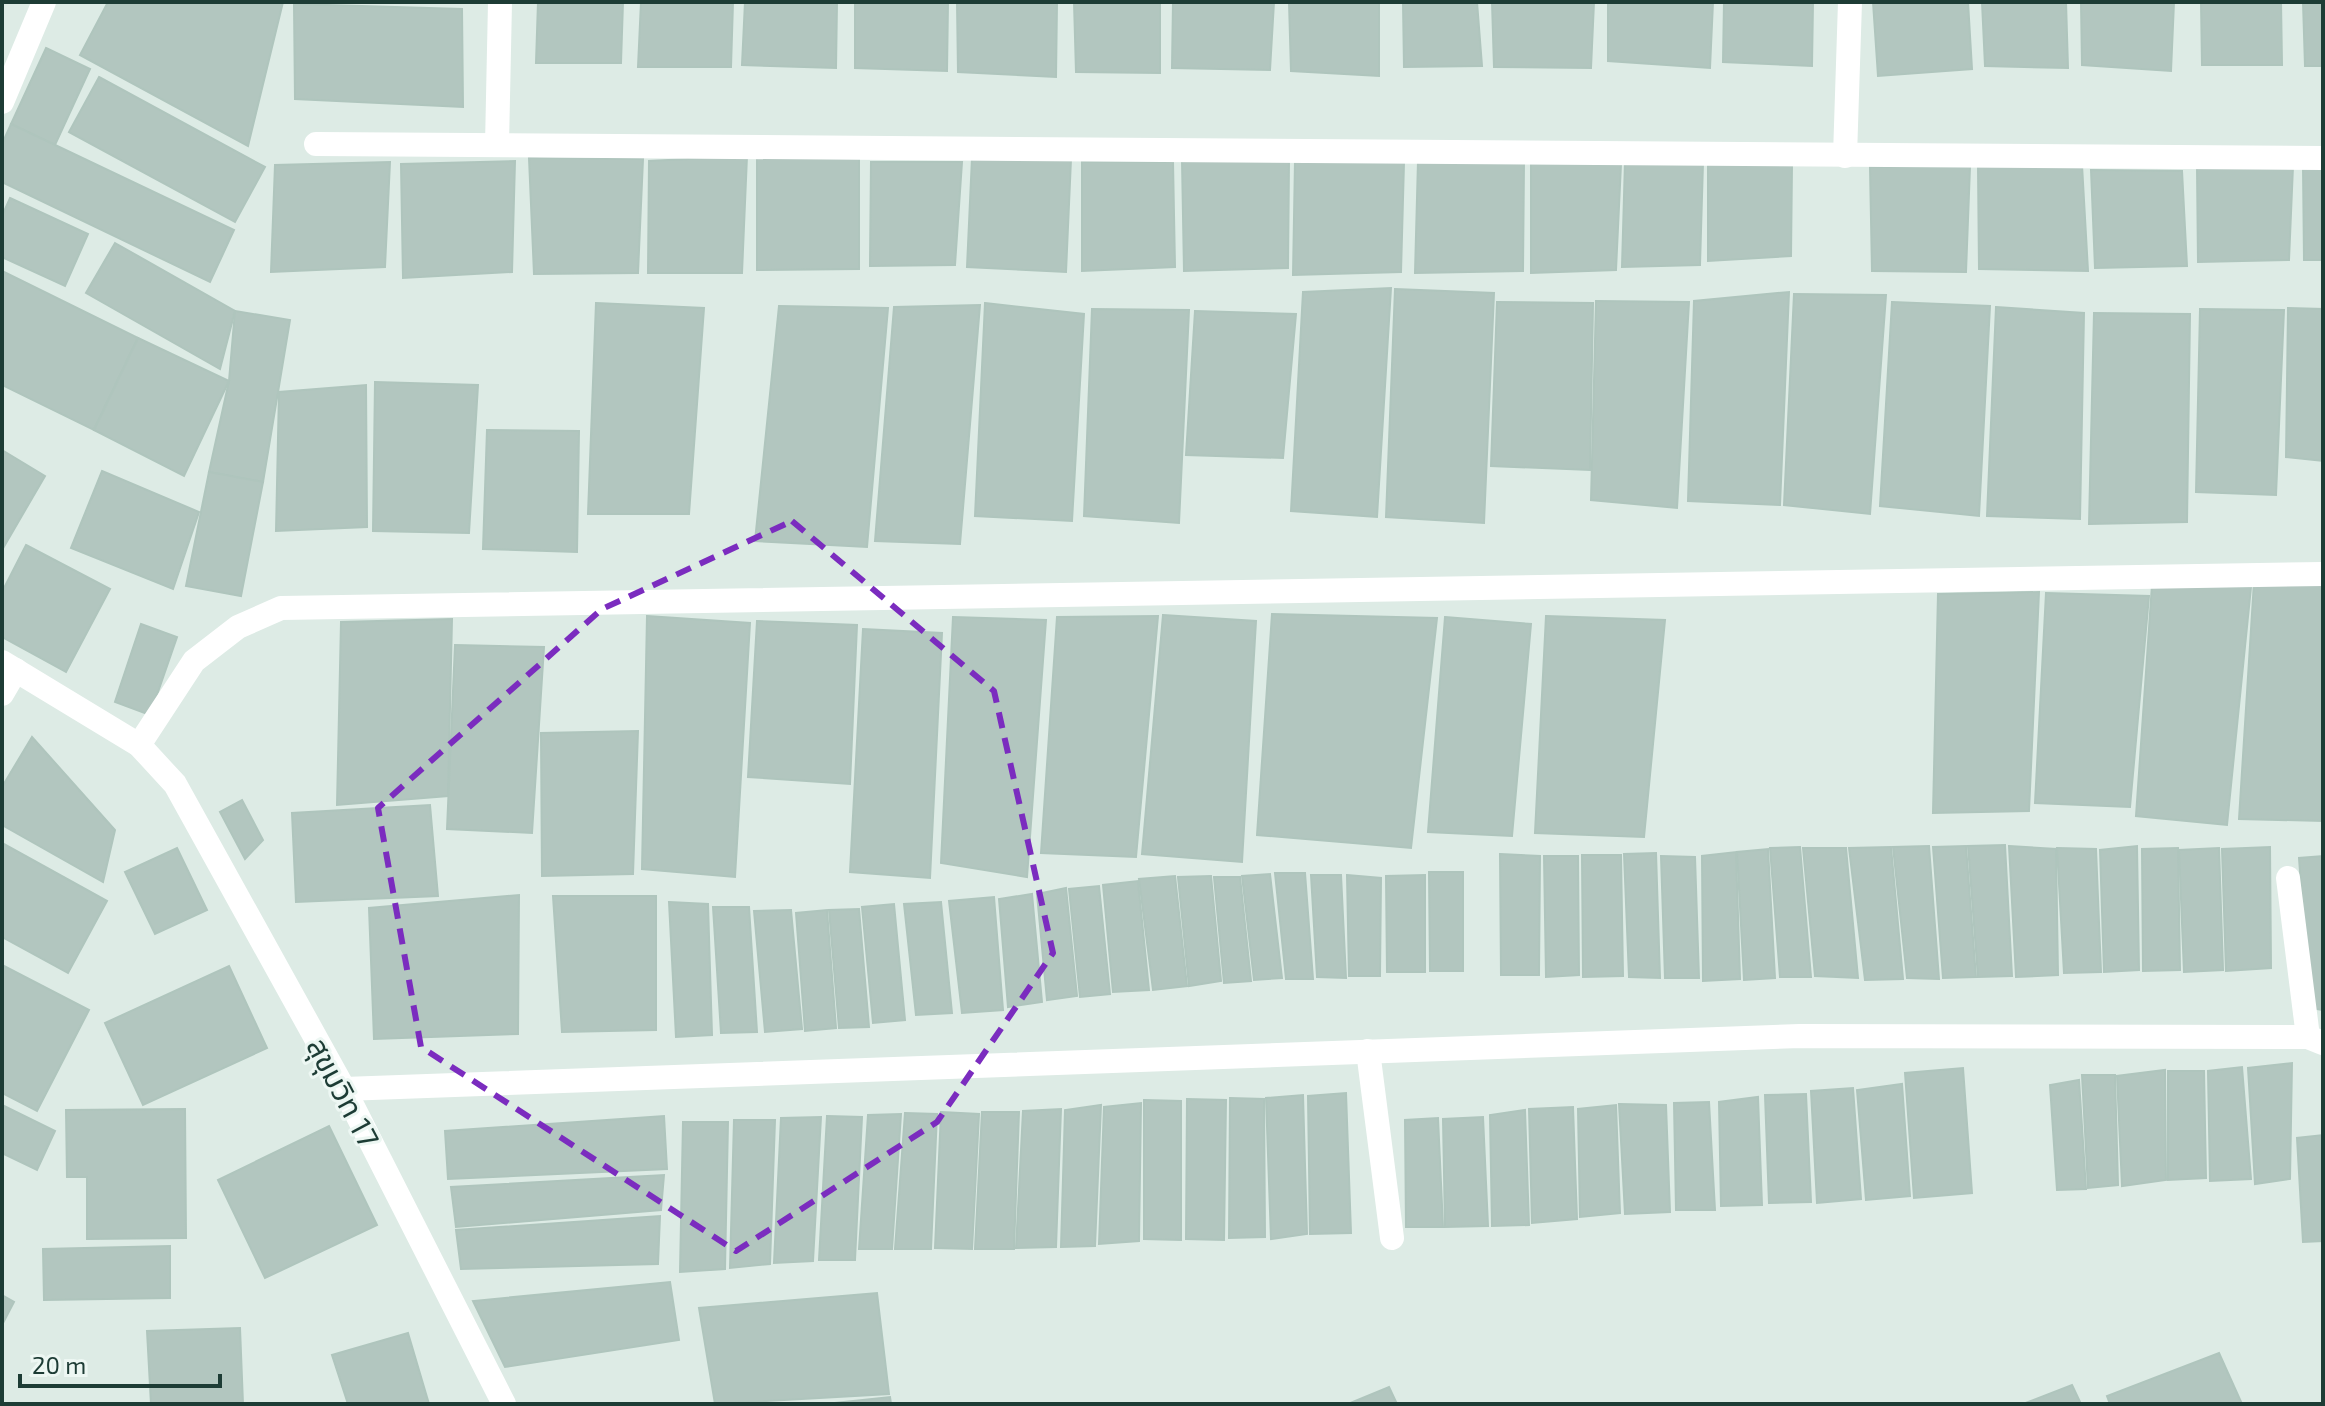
<svg xmlns="http://www.w3.org/2000/svg" width="2325" height="1406" viewBox="0 0 2325 1406" font-family="'Exo 2','Noto Sans Thai',sans-serif">
	<style>
		.building { fill: #b2c6bf; stroke: #afc5bd; stroke-width: 2 }
		.lines { fill: none; stroke-linecap: round; stroke-linejoin: round }
		.lane { stroke: #fff; stroke-width: 24 }
		.street { stroke: #fff; stroke-width: 24 }
		.marked { fill: none; stroke: #7b2cbf; stroke-width: 6; stroke-dasharray: 16 10; stroke-linejoin: round }
		.labels { text-anchor: middle; dominant-baseline: central; stroke-width: 6; stroke-linejoin: round; paint-order: stroke }
		.street-label { font-size: 30px; fill: #1d3c35; stroke: #edf7f3 }
	</style>
	<rect width="100%" height="100%" fill="#ddebe5"/>
	<g class="building">
		<path d="M108,2H283L248,146L80,55Z"/>
		<path d="M538,2H623L621,63H536Z"/>
		<path d="M641,2H733L731,67H638Z"/>
		<path d="M745,2H837L836,68L742,65Z"/>
		<path d="M855,2H948L947,71L855,68Z"/>
		<path d="M957,2H1057L1056,77L958,72Z"/>
		<path d="M1074,2H1160V73L1076,72Z"/>
		<path d="M1173,2H1274L1270,70L1172,68Z"/>
		<path d="M1289,2H1379V76L1291,71Z"/>
		<path d="M1403,2H1477L1482,66L1404,67Z"/>
		<path d="M1492,2H1594L1591,68L1494,67Z"/>
		<path d="M1608,2H1713L1710,68L1608,61Z"/>
		<path d="M1724,2H1813L1812,66L1723,62Z"/>
		<path d="M1873,2H1968L1972,69L1878,76Z"/>
		<path d="M1982,2H2066L2068,68L1985,66Z"/>
		<path d="M2081,2H2174L2171,71L2082,65Z"/>
		<path d="M2201,2H2281L2282,65H2202Z"/>
		<path d="M2303,2H2323V66H2305Z"/>
		<path d="M294,4L462,9L463,107L295,99Z"/>
		<path d="M46,48L90,69L55,145L11,124Z"/>
		<path d="M99,77L265,167L235,222L69,132Z"/>
		<path d="M11,124L234,230L210,282L2,182V144Z"/>
		<path d="M757,155H859V269L757,270Z"/>
		<path d="M747,156L742,273H648L649,161Z"/>
		<path d="M529,158L643,159L638,273L534,274Z"/>
		<path d="M972,158L1071,159L1066,272L967,267Z"/>
		<path d="M1182,160H1289L1288,268L1184,271Z"/>
		<path d="M515,161L512,272L403,278L401,164Z"/>
		<path d="M1295,161L1404,162L1401,272L1293,275Z"/>
		<path d="M1418,161H1524L1523,271L1415,273Z"/>
		<path d="M1531,161L1621,164L1616,270L1531,273Z"/>
		<path d="M1625,161L1703,162L1700,265L1622,267Z"/>
		<path d="M390,162L385,267L271,272L275,165Z"/>
		<path d="M871,162H962L955,265L870,266Z"/>
		<path d="M1082,162H1173L1175,267L1082,271Z"/>
		<path d="M1792,164L1791,256L1708,261V165Z"/>
		<path d="M2082,165L2088,271L1979,269L1978,166Z"/>
		<path d="M2293,166L2289,260L2198,262L2197,167Z"/>
		<path d="M2303,166L2323,167V260H2304Z"/>
		<path d="M1870,167H1970L1966,272L1872,271Z"/>
		<path d="M2091,170L2182,171L2187,266L2095,268Z"/>
		<path d="M10,198L88,234L65,286L2,257V216Z"/>
		<path d="M115,243L235,311L220,369L86,293Z"/>
		<path d="M2,271L138,338L94,430L2,385Z"/>
		<path d="M1391,288L1377,517L1291,511L1303,292Z"/>
		<path d="M1395,289L1494,293L1484,523L1386,517Z"/>
		<path d="M1789,292L1780,505L1688,501L1694,301Z"/>
		<path d="M1794,294L1886,295L1870,514L1784,505Z"/>
		<path d="M1596,301L1689,302L1677,508L1591,500Z"/>
		<path d="M1497,302L1593,303L1590,470L1491,466Z"/>
		<path d="M1892,302L1990,306L1979,516L1880,506Z"/>
		<path d="M596,303L704,308L689,514H588Z"/>
		<path d="M985,303L1084,314L1072,521L975,516Z"/>
		<path d="M980,305L960,544L875,541L894,307Z"/>
		<path d="M779,306L888,308L867,547L755,541Z"/>
		<path d="M1996,307L2084,313L2080,519L1987,516Z"/>
		<path d="M2288,308L2323,309V461L2286,457Z"/>
		<path d="M1092,309L1189,310L1179,523L1084,516Z"/>
		<path d="M2200,309L2284,310L2276,495L2196,492Z"/>
		<path d="M235,311L290,320L263,482L209,472L229,381Z"/>
		<path d="M1195,311L1296,314L1283,458L1186,455Z"/>
		<path d="M2094,313L2190,314L2187,522L2089,524Z"/>
		<path d="M138,338L229,381L184,476L94,430Z"/>
		<path d="M375,382L478,385L469,533L373,531Z"/>
		<path d="M366,385L367,527L276,531L279,392Z"/>
		<path d="M487,430L579,431L577,552L483,549Z"/>
		<path d="M2,450L45,476L2,550Z"/>
		<path d="M102,471L199,512L173,589L71,548Z"/>
		<path d="M209,472L263,482L241,596L186,586Z"/>
		<path d="M26,545L110,589L66,672L2,637V592Z"/>
		<path d="M2254,582L2323,585V821L2239,819Z"/>
		<path d="M2152,585L2251,587L2227,825L2136,816Z"/>
		<path d="M2039,592L2029,811L1933,813L1938,594Z"/>
		<path d="M2046,593L2149,596L2130,807L2035,803Z"/>
		<path d="M1272,614L1437,618L1411,848L1257,835Z"/>
		<path d="M1163,615L1256,621L1242,862L1142,854Z"/>
		<path d="M647,616L750,623L735,877L642,869Z"/>
		<path d="M1158,616L1136,857L1041,853L1057,617Z"/>
		<path d="M1546,616L1665,620L1644,837L1535,833Z"/>
		<path d="M953,617L1046,620L1027,877L941,863Z"/>
		<path d="M1445,617L1531,624L1512,836L1428,832Z"/>
		<path d="M452,619L448,796L337,805L341,622Z"/>
		<path d="M757,621L857,625L850,784L748,777Z"/>
		<path d="M141,624L177,637L150,715L115,702Z"/>
		<path d="M863,629L942,633L930,878L850,872Z"/>
		<path d="M455,645L544,647L532,833L447,829Z"/>
		<path d="M638,731L633,874L542,876L541,733Z"/>
		<path d="M32,737L115,830L103,882L2,825V787Z"/>
		<path d="M242,800L263,840L245,859L220,812Z"/>
		<path d="M430,805L438,896L296,902L292,813Z"/>
		<path d="M2,843L107,901L68,973L2,937Z"/>
		<path d="M2005,845L2012,976L1978,977L1968,846Z"/>
		<path d="M1929,846L1939,979L1907,978L1893,847Z"/>
		<path d="M1966,846L1976,977L1943,978L1933,847Z"/>
		<path d="M2009,846L2056,849L2058,975L2016,977Z"/>
		<path d="M2137,846L2139,970L2104,972L2100,850Z"/>
		<path d="M1800,847L1811,977H1780L1770,848Z"/>
		<path d="M1891,847L1903,979L1865,980L1849,848Z"/>
		<path d="M2270,847L2271,968L2226,971L2222,849Z"/>
		<path d="M177,848L207,910L155,934L125,872Z"/>
		<path d="M1803,848H1846L1858,978L1815,976Z"/>
		<path d="M2057,848L2096,849L2101,972L2064,973Z"/>
		<path d="M2178,848L2180,970L2143,971L2142,849Z"/>
		<path d="M2219,848L2223,970L2184,972L2179,850Z"/>
		<path d="M1768,849L1775,978L1744,980L1737,852Z"/>
		<path d="M1736,852L1740,979L1703,981L1702,856Z"/>
		<path d="M1656,853L1660,978L1629,977L1624,854Z"/>
		<path d="M1500,854L1540,856L1539,975H1501Z"/>
		<path d="M1582,855H1621L1623,976L1583,977Z"/>
		<path d="M1544,856H1578L1579,975L1546,977Z"/>
		<path d="M1661,856L1695,857L1699,978H1665Z"/>
		<path d="M2323,856V1010L2310,1008L2299,858Z"/>
		<path d="M1429,872H1463V971H1430Z"/>
		<path d="M1275,873H1305L1313,979H1286Z"/>
		<path d="M1270,874L1282,978L1254,980L1242,876Z"/>
		<path d="M1311,875H1341L1346,978L1317,977Z"/>
		<path d="M1347,875L1381,878L1380,976H1349Z"/>
		<path d="M1425,875V972H1387L1386,876Z"/>
		<path d="M1175,876L1187,986L1153,990L1139,879Z"/>
		<path d="M1211,876L1221,981L1189,986L1178,877Z"/>
		<path d="M1214,877H1240L1251,981L1224,983Z"/>
		<path d="M1138,881L1149,990L1113,992L1103,885Z"/>
		<path d="M1099,886L1110,994L1080,997L1069,889Z"/>
		<path d="M1066,888L1077,996L1047,1000L1037,894Z"/>
		<path d="M1032,894L1042,1002L1008,1007L999,899Z"/>
		<path d="M519,895L518,1034L374,1039L369,908Z"/>
		<path d="M553,896H656V1030L562,1032Z"/>
		<path d="M994,897L1003,1010L962,1013L949,901Z"/>
		<path d="M669,902L708,904L712,1035L676,1037Z"/>
		<path d="M941,902L952,1013L916,1015L904,904Z"/>
		<path d="M894,904L905,1020L873,1023L862,907Z"/>
		<path d="M713,907H749L757,1032L721,1033Z"/>
		<path d="M859,909L869,1027L839,1028L829,910Z"/>
		<path d="M791,910L802,1029L765,1032L754,911Z"/>
		<path d="M827,910L836,1028L805,1031L796,913Z"/>
		<path d="M2,965L89,1010L37,1111L2,1093Z"/>
		<path d="M229,966L267,1048L143,1105L105,1023Z"/>
		<path d="M2292,1063L2290,1179L2255,1184L2248,1068Z"/>
		<path d="M2242,1067L2251,1179L2210,1181L2208,1071Z"/>
		<path d="M1963,1068L1972,1193L1914,1198L1905,1073Z"/>
		<path d="M2165,1070L2166,1180L2122,1186L2117,1076Z"/>
		<path d="M2168,1071H2204L2206,1178L2168,1180Z"/>
		<path d="M2082,1075H2115L2118,1185L2088,1188Z"/>
		<path d="M2079,1080L2086,1189L2057,1190L2050,1085Z"/>
		<path d="M1902,1084L1910,1196L1866,1200L1857,1090Z"/>
		<path d="M1853,1088L1861,1199L1817,1203L1811,1091Z"/>
		<path d="M1346,1093L1351,1233L1310,1234L1308,1096Z"/>
		<path d="M1806,1094L1811,1202L1769,1203L1765,1095Z"/>
		<path d="M1303,1095L1307,1234L1271,1239L1266,1098Z"/>
		<path d="M1758,1097L1762,1205L1721,1206L1719,1102Z"/>
		<path d="M1230,1098L1264,1099L1265,1237L1229,1238Z"/>
		<path d="M1187,1099L1226,1100L1224,1240L1186,1239Z"/>
		<path d="M1144,1100L1181,1101V1240L1144,1239Z"/>
		<path d="M1709,1102L1715,1210H1676L1674,1103Z"/>
		<path d="M1141,1103L1139,1241L1099,1244L1104,1107Z"/>
		<path d="M1619,1104L1666,1105L1670,1212L1625,1214Z"/>
		<path d="M2,1105L55,1131L37,1170L2,1153Z"/>
		<path d="M1101,1105L1095,1246L1061,1247L1065,1110Z"/>
		<path d="M1616,1105L1620,1213L1580,1217L1578,1109Z"/>
		<path d="M1573,1107L1577,1219L1532,1223L1529,1109Z"/>
		<path d="M185,1109L186,1238L87,1239V1177H67L66,1110Z"/>
		<path d="M1061,1109L1056,1247L1016,1248L1023,1111Z"/>
		<path d="M1525,1110L1529,1225L1492,1226L1490,1115Z"/>
		<path d="M941,1112L979,1114L972,1249L935,1248Z"/>
		<path d="M982,1112H1019L1014,1249H975Z"/>
		<path d="M905,1113L937,1114L931,1249H895Z"/>
		<path d="M901,1114L892,1249H859L868,1115Z"/>
		<path d="M664,1116L667,1169L448,1179L445,1131Z"/>
		<path d="M827,1116L862,1117L855,1260H819Z"/>
		<path d="M821,1117L813,1261L774,1263L781,1118Z"/>
		<path d="M1483,1117L1488,1226L1445,1227L1443,1119Z"/>
		<path d="M1438,1118L1443,1227H1406L1405,1120Z"/>
		<path d="M734,1120H775L770,1264L730,1268Z"/>
		<path d="M683,1122H728L725,1269L680,1272Z"/>
		<path d="M329,1126L377,1225L265,1278L218,1180Z"/>
		<path d="M2323,1135V1241L2303,1242L2297,1138Z"/>
		<path d="M664,1175L661,1210L456,1227L451,1187Z"/>
		<path d="M660,1216L658,1264L461,1269L456,1230Z"/>
		<path d="M170,1246V1298L44,1300L43,1249Z"/>
		<path d="M670,1282L679,1340L505,1367L473,1301Z"/>
		<path d="M877,1293L889,1394L715,1404L699,1308Z"/>
		<path d="M2,1295L14,1302L2,1325Z"/>
		<path d="M240,1328L243,1404H151L147,1331Z"/>
		<path d="M408,1333L429,1404H348L332,1355Z"/>
		<path d="M2219,1353L2242,1404H2110L2107,1396Z"/>
		<path d="M2072,1385L2081,1404H2023Z"/>
		<path d="M1389,1387L1397,1404H1348Z"/>
		<path d="M890,1397L891,1404H825Z"/>
	</g>
	<g class="lines">
		<path class="lane" d="M1368,1051L1392,1238"/>
		<g class="street">
			<path d="M2,102L44,2"/>
			<path d="M316,144L2323,158"/>
			<path d="M497,145L500,2"/>
			<path d="M1845,156L1850,2"/>
			<path d="M2,662L139,745L175,784L344,1089L504,1404"/>
			<path d="M2,694L16,670"/>
			<path d="M139,745L194,661L238,627L281,608L2323,574"/>
			<path d="M2288,878L2308,1037"/>
			<path d="M344,1089L1800,1036L2308,1037L2323,1043"/>
		</g>
	</g>
	<path class="marked" d="M792,521L994,691L1053,953L937,1122L736,1251L421,1047L378,808L602,609Z"/>
	<g class="labels">
		<g class="street-label">
			<text transform="translate(344 1092) rotate(62)">สุขุมวิท 17</text>
		</g>
	</g>
	<rect width="2325" height="1406" fill="none" stroke="#1d3c35" stroke-width="8"/>
	<path d="M20 1374v12h200v-12" fill="none" stroke="#1d3c35" stroke-width="4"/>
	<text x="32" y="1374" font-size="24" fill="#1d3c35" stroke="#edf7f3" stroke-width="6" paint-order="stroke">20 m</text>
</svg>
